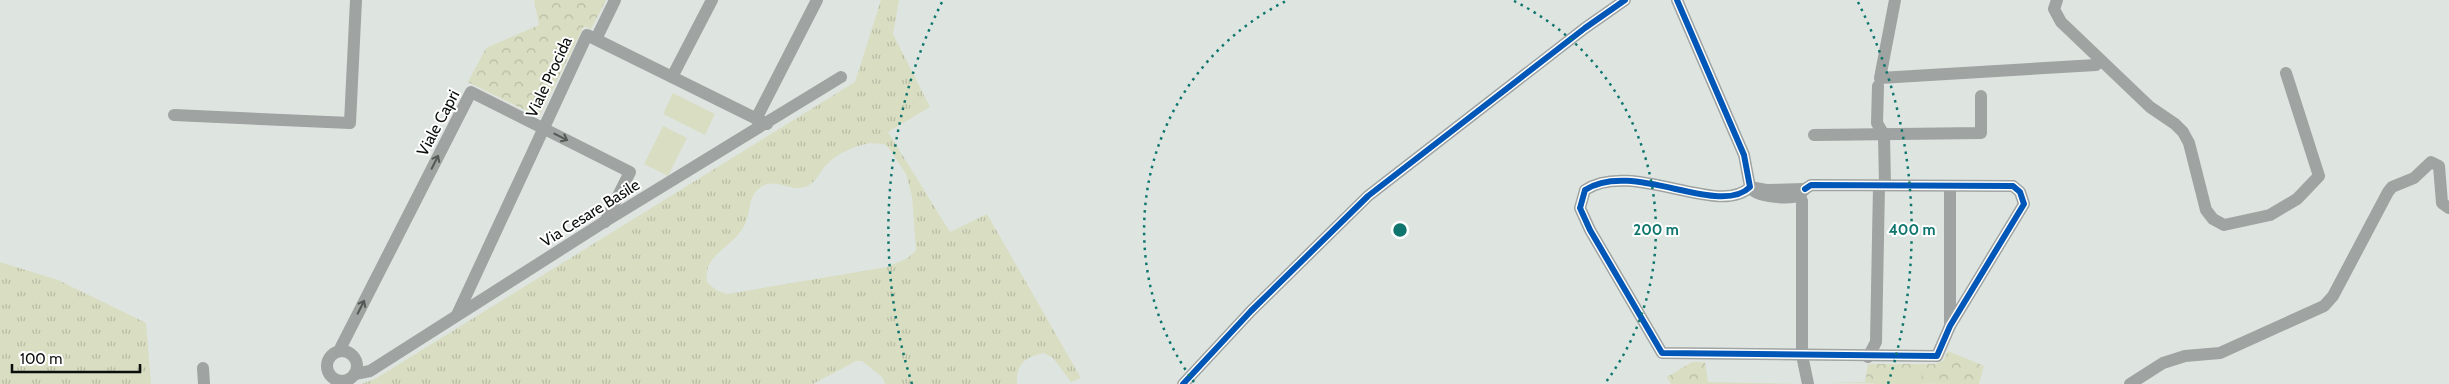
<svg xmlns="http://www.w3.org/2000/svg" width="2449" height="384" viewBox="0 0 2449 384" font-family="Cabin,sans-serif">
	<style>
		.grass { fill: url(#grass-tufts); fill-rule: evenodd }
		.park { fill: url(#park-crowns) }
		.garden { fill: #d9ddc1 }
		.lines { fill: none; stroke-linecap: round; stroke-linejoin: round }
		.minor { stroke: #9fa3a1; stroke-width: 12 }
		.cycleway-casing { stroke: #fff; stroke-width: 9 }
		.cycleway { stroke: #0057b8; stroke-width: 6 }
		.oneway { stroke: #555956 }
		.ring { fill: none; stroke: #0f766e; stroke-width: 2.5; stroke-dasharray: 2.5 5 }
		.labels { text-anchor: middle; dominant-baseline: central; stroke-width: 4; stroke-linejoin: round; paint-order: stroke }
		.street-label { font-size: 16px; fill: #0b0f0c; stroke: #fff }
		.centre { fill: #0f766e; stroke: #fff; stroke-width: 2.5 }
		.ring-label { font-size: 15px; text-anchor: middle; font-weight: bold; fill: #0f766e; stroke: #fff; stroke-width: 4; stroke-linejoin: round; paint-order: stroke }
	</style>
	<defs>
		<pattern id="grass-tufts" width="24" height="20" patternUnits="userSpaceOnUse" patternTransform="scale(1.25)"><rect width="24" height="20" fill="#d9ddc1"/><path d="M3 7l-1-3M5 7V3M7 7l1-3M15 17l-1-3M17 17v-4M19 17l1-3" fill="none" stroke="#b9bca5"/></pattern>
		<pattern id="park-crowns" width="20" height="18" patternUnits="userSpaceOnUse" patternTransform="scale(1.25)"><rect width="20" height="18" fill="#d9ddc1"/><path d="M2 6a3 3 0 1 1 6 0M12 15a3 3 0 1 1 6 0" fill="none" stroke="#b9bca5"/></pattern>
	</defs>
	<rect width="100%" height="100%" fill="#dee5e1"/>
	<g class="grass">
		<path d="M881,0H899L893,34L930,107L888,132L950,232L987,214L1081,378L1071,382L1053,358L1044,353C1025,357 1016,364 1017,384H885L883,378L862,361H856L813,384H361L375,379L855,82ZM870,143L884,144L889,148L906,174L912,196L916,250L908,258L887,267L727,294L716,290L707,282C703,255 730,249 743,228C752,215 746,197 761,187C775,177 790,192 805,187C816,183 819,173 826,165C839,152 853,147 870,143Z"/>
		<path d="M0,262L58,280L146,323L151,384H0Z"/>
	</g>
	<g class="park">
		<path d="M534,0H606L591,29L584,26L539,117L468,82L486,48L539,25Z"/>
		<path d="M1948,351L1984,366L1979,384L1818,383L1865,382L1868,364H1935L1943,361Z"/>
		<path d="M1692,362H1705L1708,382L1804,384H1671L1667,377Z"/>
	</g>
	<g class="garden">
		<path d="M673,93L715,114L705,135L663,114Z"/>
		<path d="M663,126L687,138L668,176L644,164Z"/>
		<path d="M1874,371H1921L1922,384H1875Z"/>
	</g>
	<g class="lines">
		<g class="minor">
			<path d="M1677,0L1744,155L1750,187C1719,218 1632,159 1585,190L1580,208L1590,230L1662,353L1937,356L1950,326L2024,204L2020,192L2013,186L1811,185L1805,189"/>
			<path d="M1895,0L1880,78L2096,65"/>
			<path d="M2057,0L2054,9L2061,22L2150,107L2175,124L2183,132L2189,143L2206,210L2213,219L2224,225L2270,215L2297,199L2319,176L2286,73"/>
			<path d="M596,39L615,0"/>
			<path d="M672,77L712,0"/>
			<path d="M1878,86L1877,123L1884,135L1885,185"/>
			<path d="M174,115L350,123L356,0"/>
			<path d="M756,119L817,0"/>
			<path d="M1814,135L1981,133V96"/>
			<path d="M1950,186V326"/>
			<path d="M1750,187L1766,190L1805,189C1803,191 1802,193 1799,195C1790,200 1755,197 1750,187Z"/>
			<path d="M1799,195L1802,201V355L1808,384"/>
			<path d="M457,315L587,35L767,124"/>
			<circle cx="342" cy="366" r="15"/>
			<path d="M341,351V347L471,92L630,172L605,222"/>
			<path d="M1868,357L1876,342L1879,186"/>
			<path d="M203,368L204,384"/>
			<path d="M355,374L370,371L604,222L841,77"/>
			<path d="M1183,384L1251,311L1368,196L1585,28L1625,0"/>
			<path d="M2130,384L2163,363L2185,356L2220,353L2324,306L2333,296L2388,192L2392,187L2414,178L2431,162L2439,166L2442,203L2449,208"/>
		</g>
		<defs>
			<g id="cycleway">
				<path d="M1677,0L1744,155L1750,187C1719,218 1632,159 1585,190L1580,208L1590,230L1662,353L1937,356L1950,326L2024,204L2020,192L2013,186L1811,185L1805,189"/>
				<path d="M1183,384L1251,311L1368,196L1585,28L1625,0"/>
			</g>
		</defs>
		<use href="#cycleway" class="cycleway-casing"/>
		<use href="#cycleway" class="cycleway"/>
	</g>
	<defs><path id="oneway-shaft" d="M-6 0H5M1.5-3L5.5 0L1.5 3" fill="none" stroke-width="1.6" stroke-linecap="round" stroke-linejoin="round" transform="scale(1.25)"/></defs>
	<g class="oneway">
		<use href="#oneway-shaft" transform="translate(561 137) rotate(27)"/>
		<use href="#oneway-shaft" transform="translate(435 162) rotate(-63)"/>
		<use href="#oneway-shaft" transform="translate(361 307) rotate(-63)"/>
	</g>
	<g class="ring">
		<path d="M1194 382A256 256 0 0 1 1286 1M1514 1A256 256 0 0 1 1606 382"/>
		<path d="M912 384A512 512 0 0 1 942 2M1858 2A512 512 0 0 1 1888 384"/>
	</g>
	<g class="labels">
		<g class="street-label">
			<text transform="translate(549 77) rotate(-65)">Viale Procida</text>
			<text transform="translate(438 123) rotate(-62)">Viale Capri</text>
			<text transform="translate(590 213) rotate(-32)">Via Cesare Basile</text>
		</g>
	</g>
	<circle cx="1400" cy="230" r="8" class="centre"/>
	<g class="ring-label">
		<text x="1656" y="235">200 m</text>
		<text x="1912" y="235">400 m</text>
	</g>
	<path d="M12 364v8h128v-8" fill="none" stroke="#0b0f0c" stroke-width="2.5"/>
	<text x="20" y="364" font-size="15" fill="#0b0f0c" stroke="#ffffff" stroke-width="4" paint-order="stroke">100 m</text>
</svg>
